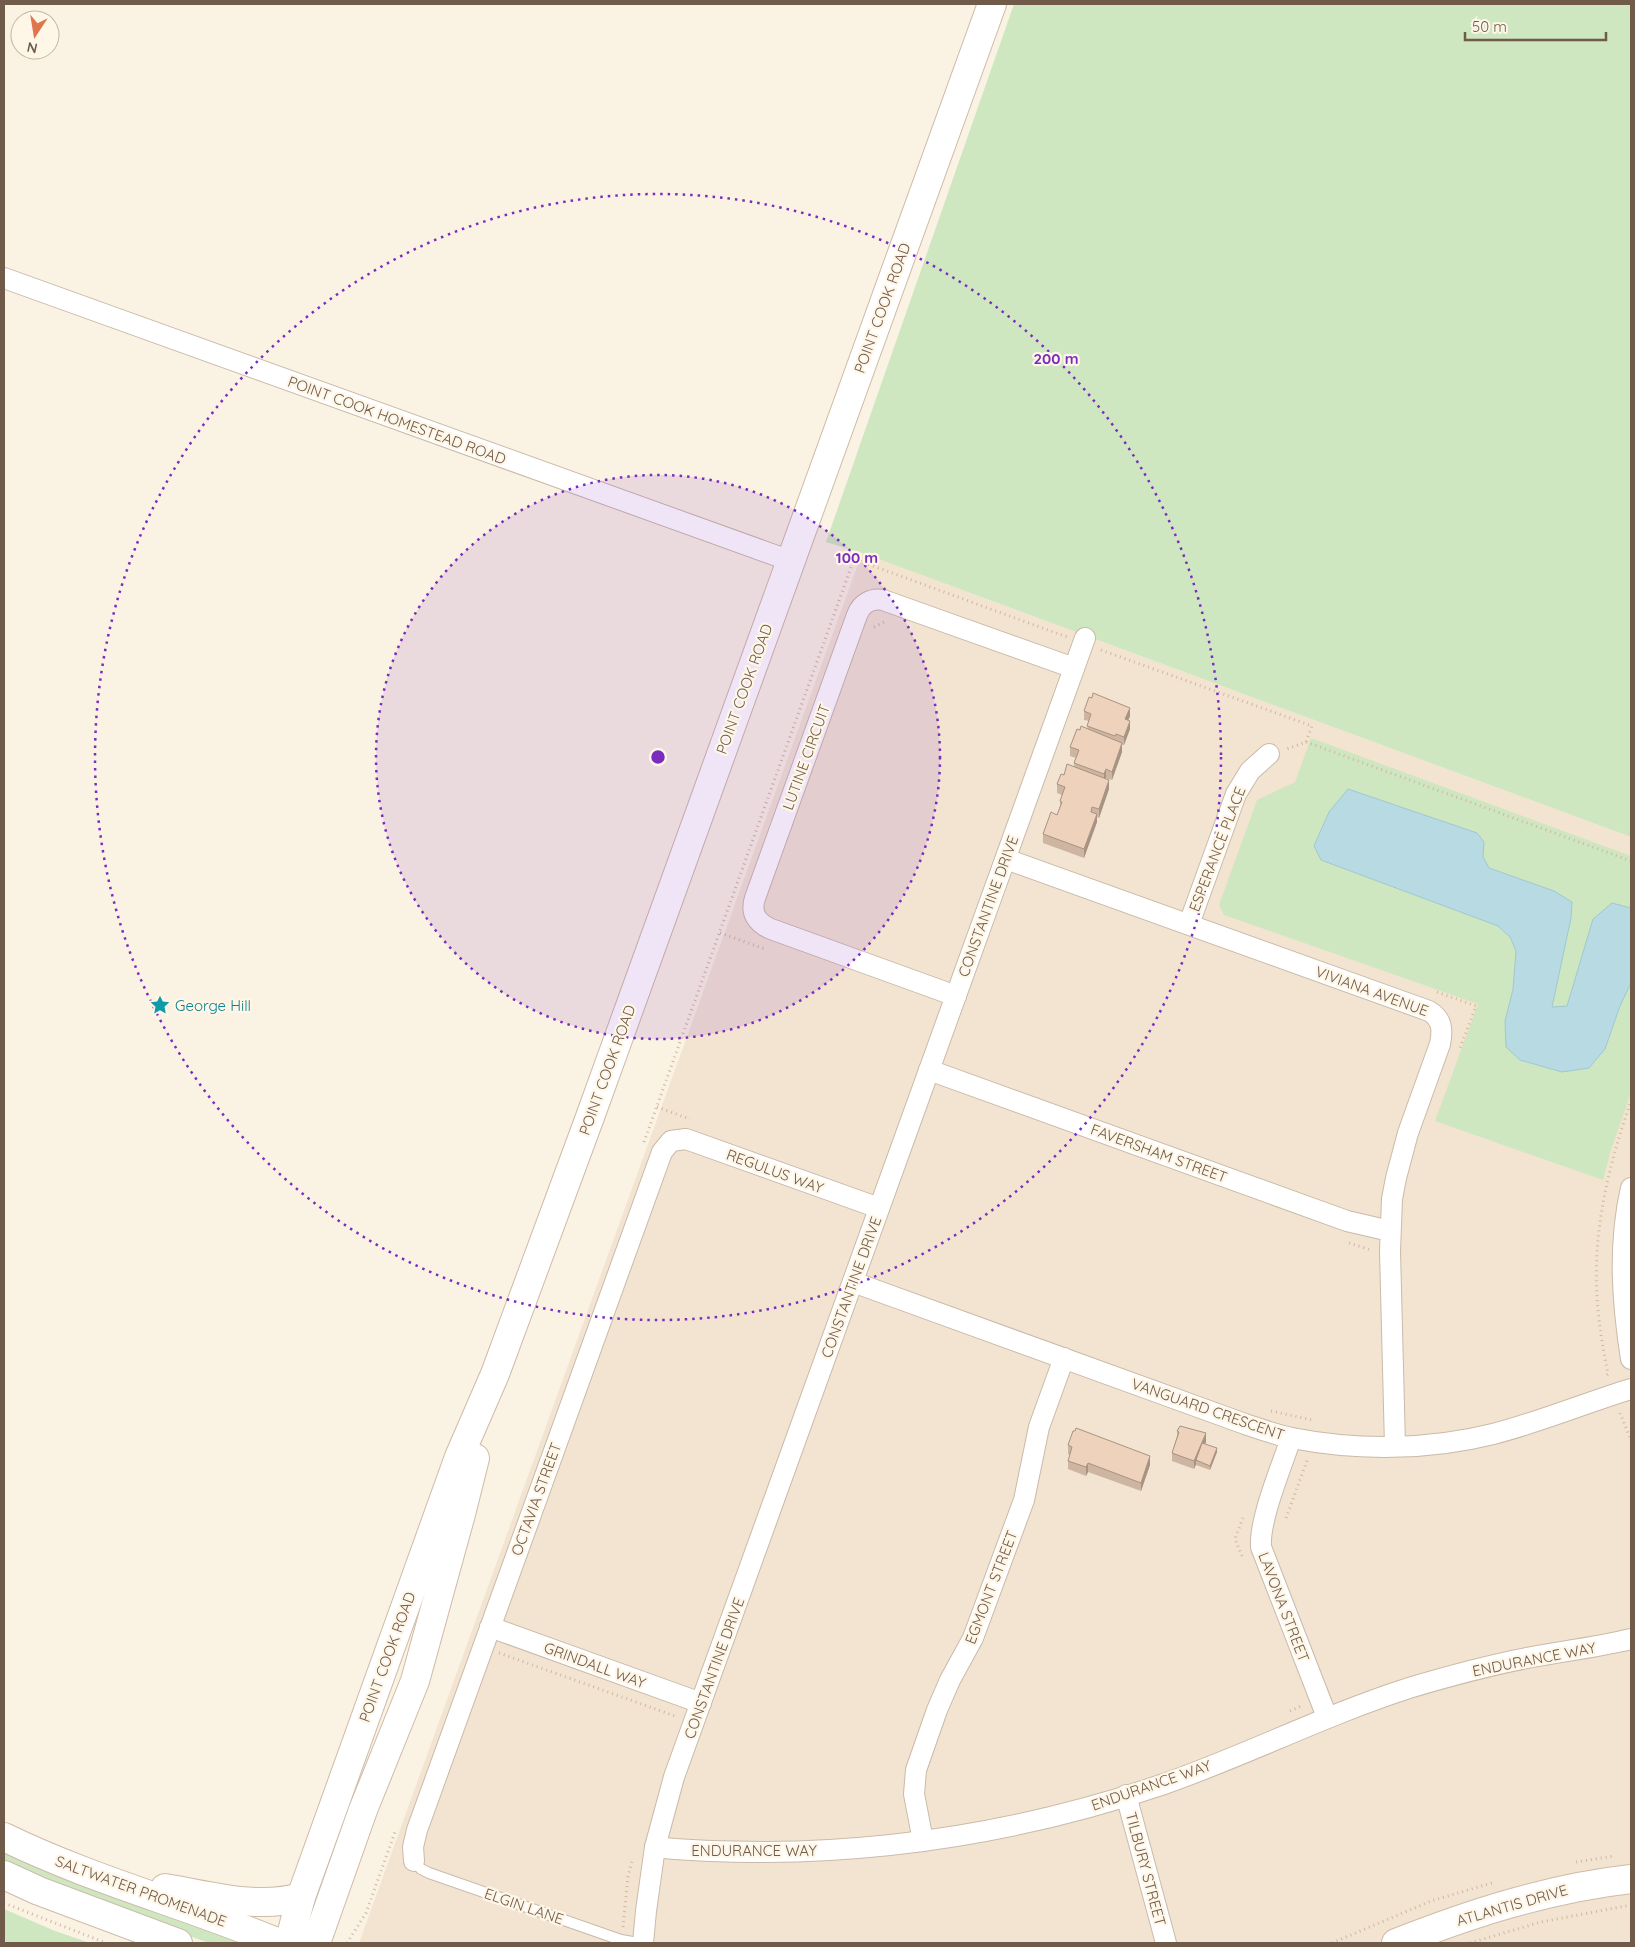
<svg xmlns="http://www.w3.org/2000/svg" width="1635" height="1947" viewBox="0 0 1635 1947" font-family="Quicksand,sans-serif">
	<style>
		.residential { fill: #f2e4d1 }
		.green { fill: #cee7c1 }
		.water { fill: #b8dae2; stroke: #9fc8d3 }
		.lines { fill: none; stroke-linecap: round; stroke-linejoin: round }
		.lane-casing { stroke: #cabaa9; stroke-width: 12 }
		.street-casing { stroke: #cabaa9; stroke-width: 22 }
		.secondary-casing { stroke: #cebba8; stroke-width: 30 }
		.path { stroke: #d2b69f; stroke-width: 3; stroke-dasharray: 1 4; stroke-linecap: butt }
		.lane { stroke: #fff; stroke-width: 10 }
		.street { stroke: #fff; stroke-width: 20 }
		.secondary { stroke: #fff; stroke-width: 28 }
		.wall { fill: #cdb5a1 }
		.shaded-wall { fill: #a79383 }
		.building { fill: #eed2bb; stroke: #a79383 }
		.ring { fill: none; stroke: #7b2cbf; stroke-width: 2.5; stroke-dasharray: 2.5 5 }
		.labels { text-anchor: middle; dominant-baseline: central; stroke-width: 4.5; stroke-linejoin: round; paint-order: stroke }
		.street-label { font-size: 15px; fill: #705a4a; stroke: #fef6e7 }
		.culture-label { font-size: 15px; fill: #0d838f; stroke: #fef6e7; text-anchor: start }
		.centre { fill: #7b2cbf; stroke: #fef6e7; stroke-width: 2.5 }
		.ring-label { font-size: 15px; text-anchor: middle; font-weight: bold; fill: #7b2cbf; stroke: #fef6e7; stroke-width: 4.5; stroke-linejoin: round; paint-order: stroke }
	</style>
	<rect width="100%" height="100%" fill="#faf2e2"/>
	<path class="residential" d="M862,553L1631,837V1943H359Z"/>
	<g class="green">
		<path d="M1014,4H1631V837L862,553L826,542Z"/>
		<path d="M1311,738L1631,856V1093L1611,1150L1603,1180L1435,1121L1478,1004L1224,915L1219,905L1257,800L1295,782Z"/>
		<path d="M4,1847L252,1943H209L83,1898L4,1866Z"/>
		<path d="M4,1909L55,1931L90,1943H4Z"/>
	</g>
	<path class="water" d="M1348,789L1477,833L1484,842L1483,857L1489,868L1554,891L1572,902L1571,918L1552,1007L1567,1006L1593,919L1612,903L1631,908V983L1620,1006L1605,1049L1589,1068L1562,1072L1520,1060L1506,1047L1505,1021L1513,989L1516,951L1510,937L1498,926L1321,860L1314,846L1329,812Z"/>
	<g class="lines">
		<defs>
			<path id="lane" d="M414,1861L421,1869L429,1873L621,1940L638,1943"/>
			<g id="street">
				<path d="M4,278L791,561"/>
				<path d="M1006,859L1429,1011C1442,1019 1443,1029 1440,1044L1408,1133L1396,1178L1392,1199L1390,1251L1395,1446"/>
				<path d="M1189,924L1236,794L1250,771L1269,754"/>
				<path d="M956,996L771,929C757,923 750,913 755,898L857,615C861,604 871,598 883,600L1074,668"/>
				<path d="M929,1070L1347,1221L1390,1231"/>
				<path d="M1631,1188C1618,1245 1622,1301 1631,1359"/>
				<path d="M853,1282L1245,1424C1260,1429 1276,1435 1292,1438C1358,1451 1429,1450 1493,1434C1540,1422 1585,1403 1631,1389"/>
				<path d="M1291,1438C1282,1466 1259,1519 1261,1547L1327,1717"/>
				<path d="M490,1627L701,1703"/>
				<path d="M1126,1795L1166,1943"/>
				<path d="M923,1841L914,1794L916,1770L937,1710L950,1680L973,1638L1024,1500L1039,1427L1064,1358"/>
				<path d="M655,1847C692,1851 729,1852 766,1852C902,1851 1035,1828 1164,1784C1247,1755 1325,1715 1409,1688C1449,1676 1490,1665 1532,1657C1565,1651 1598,1647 1631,1639"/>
				<path d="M414,1861L413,1847L417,1830L662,1152L671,1141L686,1139L879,1208"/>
				<path d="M643,1943L646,1911L655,1847L674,1777L1085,638"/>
			</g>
			<g id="secondary">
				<path d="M4,1837C92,1880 188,1905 279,1943"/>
				<path d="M4,1875L39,1891L178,1943"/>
				<path d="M165,1888C209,1895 257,1910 301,1897"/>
				<path d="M289,1943L301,1897L459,1457L495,1374L590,1117L992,4"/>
				<path d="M316,1943L363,1810L415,1681L461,1514L475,1458"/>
				<path d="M1396,1943C1472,1913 1550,1888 1631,1879"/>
			</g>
		</defs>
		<use href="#lane" class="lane-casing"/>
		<use href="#street" class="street-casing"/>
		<use href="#secondary" class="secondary-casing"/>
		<g class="path">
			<path d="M874,627L886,621"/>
			<path d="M1101,650L1312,726L1306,742L1287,749"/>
			<path d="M1306,742L1631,861"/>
			<path d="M720,933L765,949"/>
			<path d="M1437,992L1476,1006L1460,1048"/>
			<path d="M657,1107L690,1119"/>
			<path d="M644,1142L854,559L1067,637"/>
			<path d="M1349,1243L1371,1250"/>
			<path d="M1607,1375L1608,1374C1604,1353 1600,1332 1598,1310C1591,1238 1607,1169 1631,1101"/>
			<path d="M1271,1411L1312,1420"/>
			<path d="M1620,1413L1631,1440"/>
			<path d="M1286,1518L1308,1458"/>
			<path d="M1242,1556L1235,1539L1243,1518"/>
			<path d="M499,1653L675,1716"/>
			<path d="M1290,1711L1303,1705"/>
			<path d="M1576,1862L1614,1856"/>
			<path d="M4,1903L106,1943"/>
			<path d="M623,1927L628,1876L632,1861"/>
			<path d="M347,1943L366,1913L395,1832"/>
			<path d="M1332,1943L1431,1901L1495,1882"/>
			<path d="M1470,1943L1541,1922L1631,1905"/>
		</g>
		<use href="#lane" class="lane"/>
		<use href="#street" class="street"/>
		<use href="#secondary" class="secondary"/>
	</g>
	<g class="wall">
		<path d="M1084,711L1130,716L1128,720L1130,729L1124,745H1122V752L1112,780L1105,778L1109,789L1099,818L1097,817V822L1084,858L1043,843V834L1057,815L1060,806V801L1062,795L1057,793V784L1064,775L1074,766V763L1076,758L1070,756V747L1080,730L1087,729L1089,721L1084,720Z"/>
		<path d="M1177,1431L1206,1442L1205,1444L1217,1452L1210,1470L1196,1465L1194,1469L1172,1461V1453L1177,1436Z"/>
		<path d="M1068,1445L1150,1465L1141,1491L1088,1472L1086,1476L1068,1469V1461L1070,1455L1068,1454Z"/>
	</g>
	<g class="shaded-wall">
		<path d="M1130,708V716L1125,728V719Z"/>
		<path d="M1130,721V729L1124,745V737Z"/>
		<path d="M1122,743V752L1112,780V772Z"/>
		<path d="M1106,769V778L1104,783V774Z"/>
		<path d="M1109,780V789L1099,818V809Z"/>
		<path d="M1097,814V822L1084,858V849Z"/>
		<path d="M1206,1433V1442L1197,1461L1196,1460V1464L1194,1469V1461Z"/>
		<path d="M1217,1448V1452L1210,1470V1466Z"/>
		<path d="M1150,1456V1465L1141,1491V1483Z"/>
		<path d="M1088,1463V1472L1086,1476V1467Z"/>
	</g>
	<g class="building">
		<path d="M1093,693L1130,708L1125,719L1130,721L1124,737L1116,734L1115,736L1087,726L1091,714L1084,711L1089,697L1092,698Z"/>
		<path d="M1081,726L1122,743L1112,772L1106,769L1104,774L1074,763L1079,750L1070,747L1077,729L1080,730Z"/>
		<path d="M1067,764L1109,780L1099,809L1092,807L1091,812L1097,814L1084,849L1043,834L1051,812L1057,815L1062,802L1060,801L1065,787L1057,784L1061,774L1064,775Z"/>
		<path d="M1180,1426L1206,1433L1194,1461L1172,1453L1179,1432L1177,1431Z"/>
		<path d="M1076,1428L1150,1456L1141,1483L1088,1463L1086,1467L1068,1461L1072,1447L1068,1445L1073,1431H1075Z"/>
		<path d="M1202,1443L1217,1448L1210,1466L1196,1460Z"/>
	</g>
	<circle cx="658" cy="757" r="282" fill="#7b2cbf" fill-opacity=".12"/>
	<g class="ring">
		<circle cx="658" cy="757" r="282"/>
		<circle cx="658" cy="757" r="563"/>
	</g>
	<defs>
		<symbol id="sight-bare" viewBox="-9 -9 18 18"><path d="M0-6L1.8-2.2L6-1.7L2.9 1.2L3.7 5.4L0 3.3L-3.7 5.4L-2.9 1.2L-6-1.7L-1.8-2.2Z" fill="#0f9aa8" stroke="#fef6e7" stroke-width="2.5" paint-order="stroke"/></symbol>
	</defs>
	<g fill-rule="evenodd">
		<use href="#sight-bare" x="146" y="991" width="28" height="28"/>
	</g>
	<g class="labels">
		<g class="street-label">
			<text transform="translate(882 308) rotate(-70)">POINT COOK ROAD</text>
			<text transform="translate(397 420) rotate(20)">POINT COOK HOMESTEAD ROAD</text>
			<text transform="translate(744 689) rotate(-70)">POINT COOK ROAD</text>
			<text transform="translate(806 757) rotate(-70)">LUTINE CIRCUIT</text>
			<text transform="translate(1217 849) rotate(-69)">ESPERANCE PLACE</text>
			<text transform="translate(988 906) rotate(-70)">CONSTANTINE DRIVE</text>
			<text transform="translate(1372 991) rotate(20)">VIVIANA AVENUE</text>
			<text transform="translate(607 1070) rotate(-70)">POINT COOK ROAD</text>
			<text transform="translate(1159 1153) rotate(20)">FAVERSHAM STREET</text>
			<text transform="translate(775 1171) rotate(20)">REGULUS WAY</text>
			<text transform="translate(851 1287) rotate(-70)">CONSTANTINE DRIVE</text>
			<text transform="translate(1208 1409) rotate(19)">VANGUARD CRESCENT</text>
			<text transform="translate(536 1499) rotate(-70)">OCTAVIA STREET</text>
			<text transform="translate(991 1587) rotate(-69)">EGMONT STREET</text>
			<text transform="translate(1284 1607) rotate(69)">LAVONA STREET</text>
			<text transform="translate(387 1657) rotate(-70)">POINT COOK ROAD</text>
			<text transform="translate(1534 1659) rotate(-11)">ENDURANCE WAY</text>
			<text transform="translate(595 1665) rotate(20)">GRINDALL WAY</text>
			<text transform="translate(714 1668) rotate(-70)">CONSTANTINE DRIVE</text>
			<text transform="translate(1151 1785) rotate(-19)">ENDURANCE WAY</text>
			<text x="754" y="1850">ENDURANCE WAY</text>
			<text transform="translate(1146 1869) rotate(75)">TILBURY STREET</text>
			<text transform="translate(141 1891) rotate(20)">SALTWATER PROMENADE</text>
			<text transform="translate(1512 1905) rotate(-16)">ATLANTIS DRIVE</text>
			<text transform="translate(524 1906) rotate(19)">ELGIN LANE</text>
		</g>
		<g class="culture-label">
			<text x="175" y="1005">George Hill</text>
		</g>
	</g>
	<circle cx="658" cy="757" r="8" class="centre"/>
	<g class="ring-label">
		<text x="1056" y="364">200 m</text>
		<text x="857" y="563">100 m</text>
	</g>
	<rect width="1635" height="1947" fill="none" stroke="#705a4a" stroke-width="10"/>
	<g transform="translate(35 35) rotate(192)"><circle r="24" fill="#fef6e7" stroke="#c5b8a8"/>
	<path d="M0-4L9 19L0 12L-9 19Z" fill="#de764d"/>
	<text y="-8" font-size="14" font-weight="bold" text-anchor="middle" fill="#705a4a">N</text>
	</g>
	<path d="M1465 32v8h141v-8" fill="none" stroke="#705a4a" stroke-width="2.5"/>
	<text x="1472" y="32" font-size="15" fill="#705a4a" stroke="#fef6e7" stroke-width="4" paint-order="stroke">50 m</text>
</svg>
